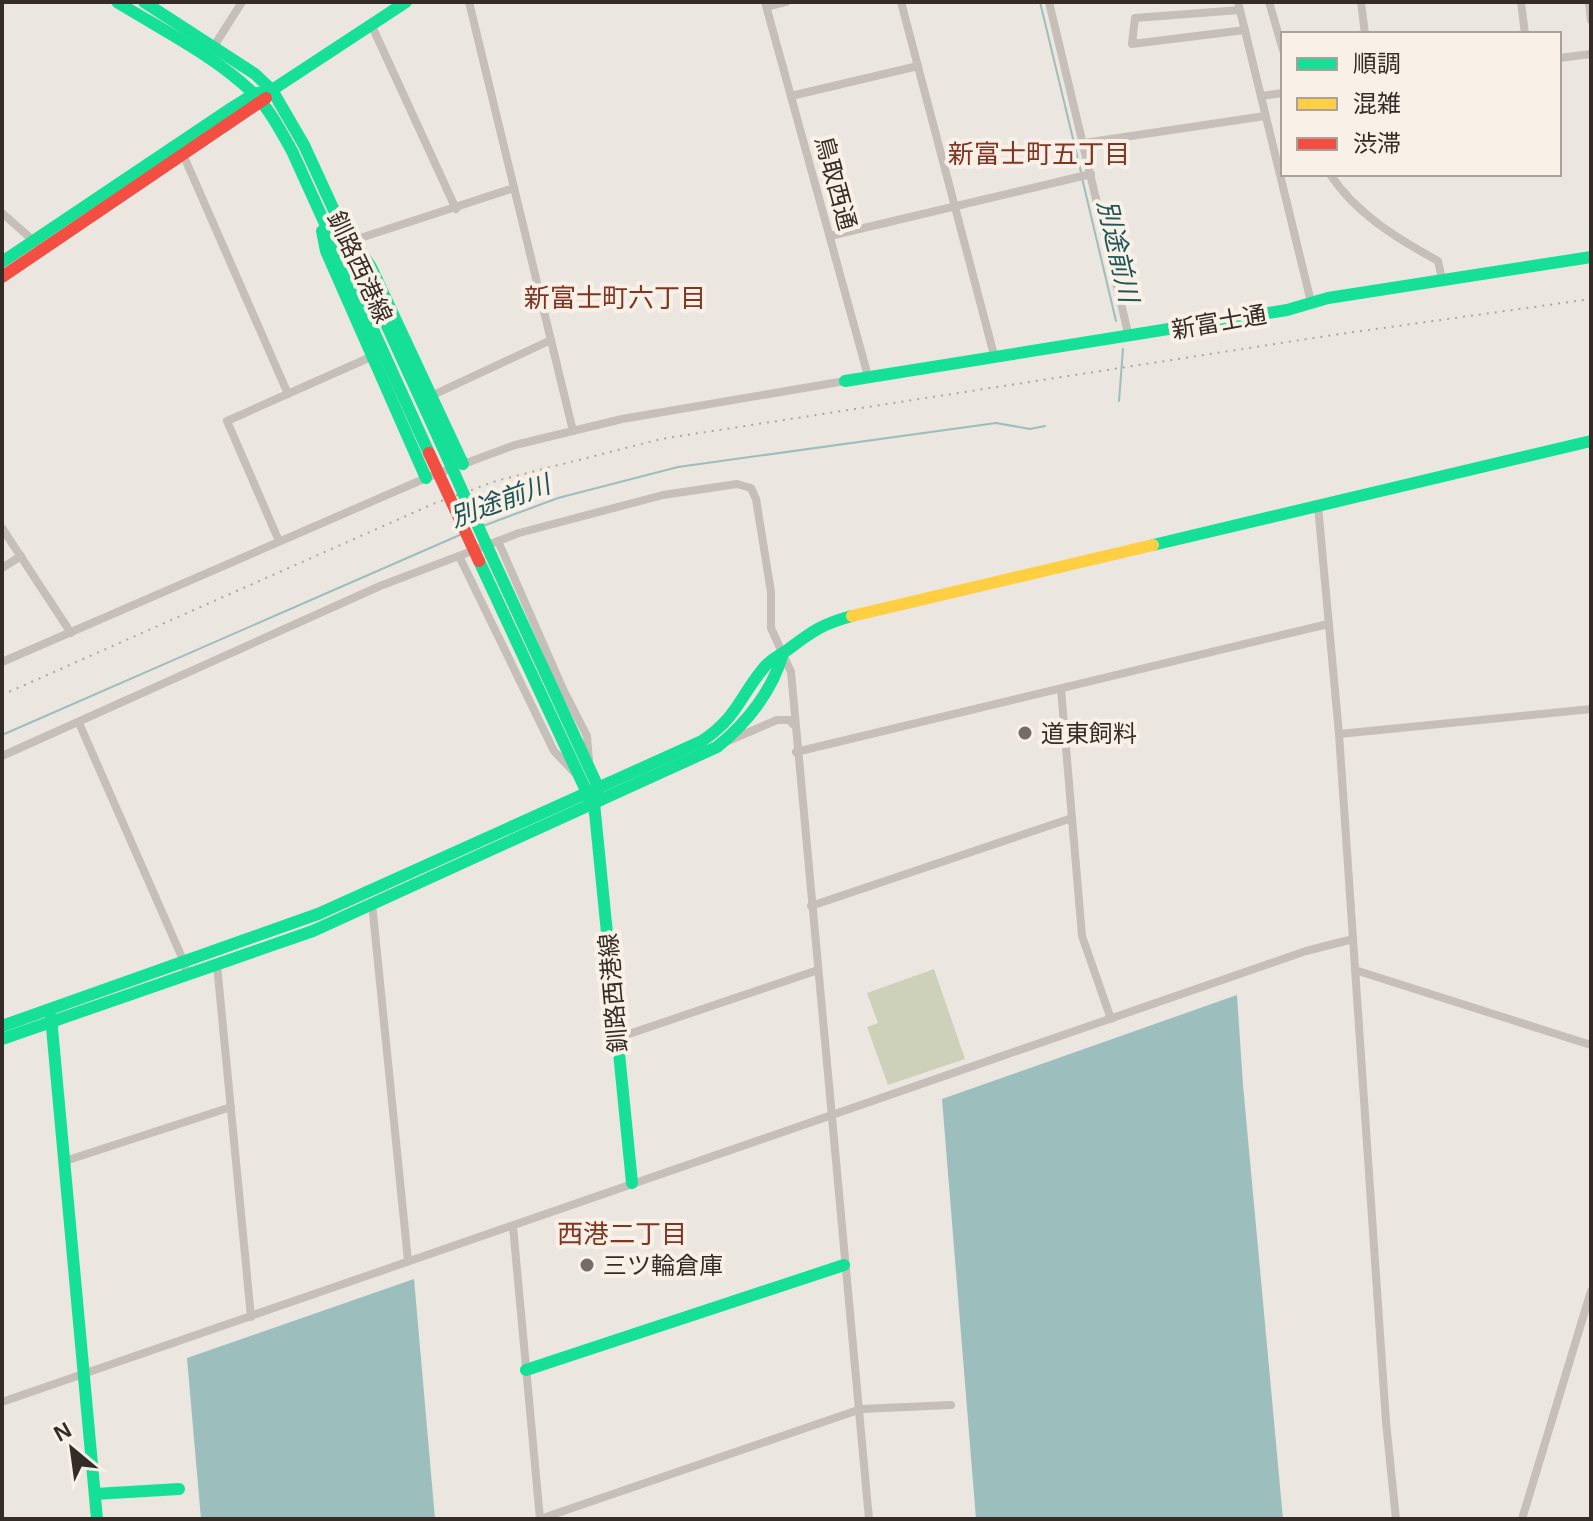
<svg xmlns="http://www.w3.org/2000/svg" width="1593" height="1521" viewBox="0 0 1593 1521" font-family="Helvetica,'Noto Sans JP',sans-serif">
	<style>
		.green { fill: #ced1ba }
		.water { fill: #9cbebc }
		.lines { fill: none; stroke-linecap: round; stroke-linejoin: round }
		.stream { stroke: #9cbebc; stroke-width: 2 }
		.street { stroke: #c5beb9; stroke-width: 8 }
		.fast { stroke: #16e098; stroke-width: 12 }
		.slow { stroke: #ffcf43; stroke-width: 12 }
		.jam { stroke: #f24e42; stroke-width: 12 }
		.rail { stroke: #ada7a3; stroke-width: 2; stroke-dasharray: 2 6; stroke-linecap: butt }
		.fast-bridge { stroke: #16e098; stroke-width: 12 }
		.jam-bridge { stroke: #f24e42; stroke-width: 12 }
		.poi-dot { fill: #756c68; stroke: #f9f0e7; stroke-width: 3 }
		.labels { text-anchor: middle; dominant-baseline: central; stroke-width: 8; stroke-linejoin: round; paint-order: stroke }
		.street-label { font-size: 24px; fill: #352b27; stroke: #f9f0e7 }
		.poi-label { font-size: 24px; fill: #352b27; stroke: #f9f0e7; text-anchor: start }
		.neighbourhood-label { font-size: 26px; fill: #823522; stroke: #f9f0e7 }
		.water-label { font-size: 26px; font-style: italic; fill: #1e5556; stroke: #f9f0e7 }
	</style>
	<rect width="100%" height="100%" fill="#ece6e0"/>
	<path class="green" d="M934,969L965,1059L888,1085L867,1027L878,1023L867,993Z"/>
	<g class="water">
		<path d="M1237,995L1243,1085L1283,1519H976L942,1099Z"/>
		<path d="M414,1279L435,1519H201L187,1358Z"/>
	</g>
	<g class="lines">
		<g class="stream">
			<path d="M1040,2L1081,172"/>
			<path d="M1082,178L1116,321"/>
			<path d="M1119,401L1123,349"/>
			<path d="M483,526L558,498L678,467L996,423L1030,429L1045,426"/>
			<path d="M2,735L462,534"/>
		</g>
		<g class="street">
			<path d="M469,2L573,431"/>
			<path d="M765,2L868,376"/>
			<path d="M901,2L994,355"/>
			<path d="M1049,2L1129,337"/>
			<path d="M1238,2L1311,302"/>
			<path d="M1269,2L1283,50"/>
			<path d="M1361,2L1365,34"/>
			<path d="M1521,2L1525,34"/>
			<path d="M1589,2L1591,20"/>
			<path d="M767,7L786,2"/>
			<path d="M1240,10L1135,18L1132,44L1245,30"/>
			<path d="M371,24L456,209"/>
			<path d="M214,46L242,2"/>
			<path d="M1559,58L1591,54"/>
			<path d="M791,96L918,66"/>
			<path d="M1261,96L1283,93"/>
			<path d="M1084,143L1265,116"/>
			<path d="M182,152L288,394"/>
			<path d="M1330,174C1356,214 1398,239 1438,261L1442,279"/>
			<path d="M2,213L36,243"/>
			<path d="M830,236L1091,174"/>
			<path d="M351,241L514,188"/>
			<path d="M431,396L551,340"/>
			<path d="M1318,506L1339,734L1386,1422L1396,1519"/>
			<path d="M2,528L71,633"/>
			<path d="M279,541L227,421L373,356"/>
			<path d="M498,541L563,689L587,736L589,760"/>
			<path d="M459,556L554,751L575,773"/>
			<path d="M2,568L21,556"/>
			<path d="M2,662L426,478L515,445L622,419L845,381"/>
			<path d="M1061,689L1082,936L1111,1019"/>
			<path d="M79,723L184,962L187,975"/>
			<path d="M1339,734L1591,709"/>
			<path d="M728,741L777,720H789L795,726"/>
			<path d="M796,752L1328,624"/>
			<path d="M2,756L380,586L519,533L663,495L737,484L751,488L756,499L771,592V628L791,672L869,1519"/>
			<path d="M372,903L408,1261"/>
			<path d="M811,906L1072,818"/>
			<path d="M217,965L251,1317"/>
			<path d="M1355,970L1591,1045"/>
			<path d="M617,1038L818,970"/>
			<path d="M65,1161L231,1107"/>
			<path d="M513,1226L540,1519L861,1409L951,1405"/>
			<path d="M2,1402L1306,951L1353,939"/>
			<path d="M1522,1519L1591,1291"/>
		</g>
		<g class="fast">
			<path d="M117,2C162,30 215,56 253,93C270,109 281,132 292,151L429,453"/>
			<path d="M144,2L255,74L272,90L304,145L443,448"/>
			<path d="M322,231L326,251L426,478"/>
			<path d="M355,243L371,267L463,464"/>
			<path d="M2,262L233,107L254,94L272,90L406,2"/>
			<path d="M845,381L1287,310L1328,298L1591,257"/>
			<path d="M1153,545L1591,441"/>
			<path d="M491,555L598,787L594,803L632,1183"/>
			<path d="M479,561L589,797"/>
			<path d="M51,1017L97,1519"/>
			<path d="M2,1026L318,914L702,741C737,717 738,700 762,670C769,660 777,657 786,651C810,633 821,624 852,616"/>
			<path d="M2,1039L313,931L717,747C747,723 773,690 783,653"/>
			<path d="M526,1370L844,1265"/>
			<path d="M95,1494L179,1489"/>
		</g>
		<path class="slow" d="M852,616L1153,545"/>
		<path class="jam" d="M2,277L266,98"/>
		<path class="rail" d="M2,695L433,504L496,481L661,439L1333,335L1591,299"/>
		<path class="fast-bridge" d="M443,448L491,555"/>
		<path class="jam-bridge" d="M429,453L479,561"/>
	</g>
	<g class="poi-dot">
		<circle cx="1025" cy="733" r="8"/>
		<circle cx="587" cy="1265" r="8"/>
	</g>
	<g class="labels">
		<g class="street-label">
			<text transform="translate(836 183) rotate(75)">鳥取西通</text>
			<text transform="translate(360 267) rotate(65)">釧路西港線</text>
			<text transform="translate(1219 322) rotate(-10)">新富士通</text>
			<text transform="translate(613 993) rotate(-95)">釧路西港線</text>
		</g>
		<g class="poi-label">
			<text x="1041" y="733">道東飼料</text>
			<text x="603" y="1265">三ツ輪倉庫</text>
		</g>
		<g class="neighbourhood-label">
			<text x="1039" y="154">新富士町五丁目</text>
			<text x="615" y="298">新富士町六丁目</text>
			<text x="622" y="1234">西港二丁目</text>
		</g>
		<g class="water-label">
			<text transform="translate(1118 251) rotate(77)">別途前川</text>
			<text transform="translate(500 501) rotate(-20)">別途前川</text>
		</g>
	</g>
	<rect width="1593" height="1521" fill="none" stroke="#352b27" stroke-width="8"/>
	<rect x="1281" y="32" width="280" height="144" fill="#f9f0e7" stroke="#aba19a" stroke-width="2"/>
	<rect x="1297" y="58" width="40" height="12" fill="#16e098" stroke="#aba19a" stroke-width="2"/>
	<text x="1353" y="72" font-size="24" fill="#352b27">順調</text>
	<rect x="1297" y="98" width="40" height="12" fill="#ffcf43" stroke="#aba19a" stroke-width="2"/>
	<text x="1353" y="112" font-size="24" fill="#352b27">混雑</text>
	<rect x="1297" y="138" width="40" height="12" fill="#f24e42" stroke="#aba19a" stroke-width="2"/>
	<text x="1353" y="152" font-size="24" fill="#352b27">渋滞</text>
	<g transform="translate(72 1449) rotate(331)" stroke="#f9f0e7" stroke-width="6" paint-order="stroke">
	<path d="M0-6L14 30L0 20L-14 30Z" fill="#352b27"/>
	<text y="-12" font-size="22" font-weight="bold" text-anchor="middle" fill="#352b27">N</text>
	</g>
</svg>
